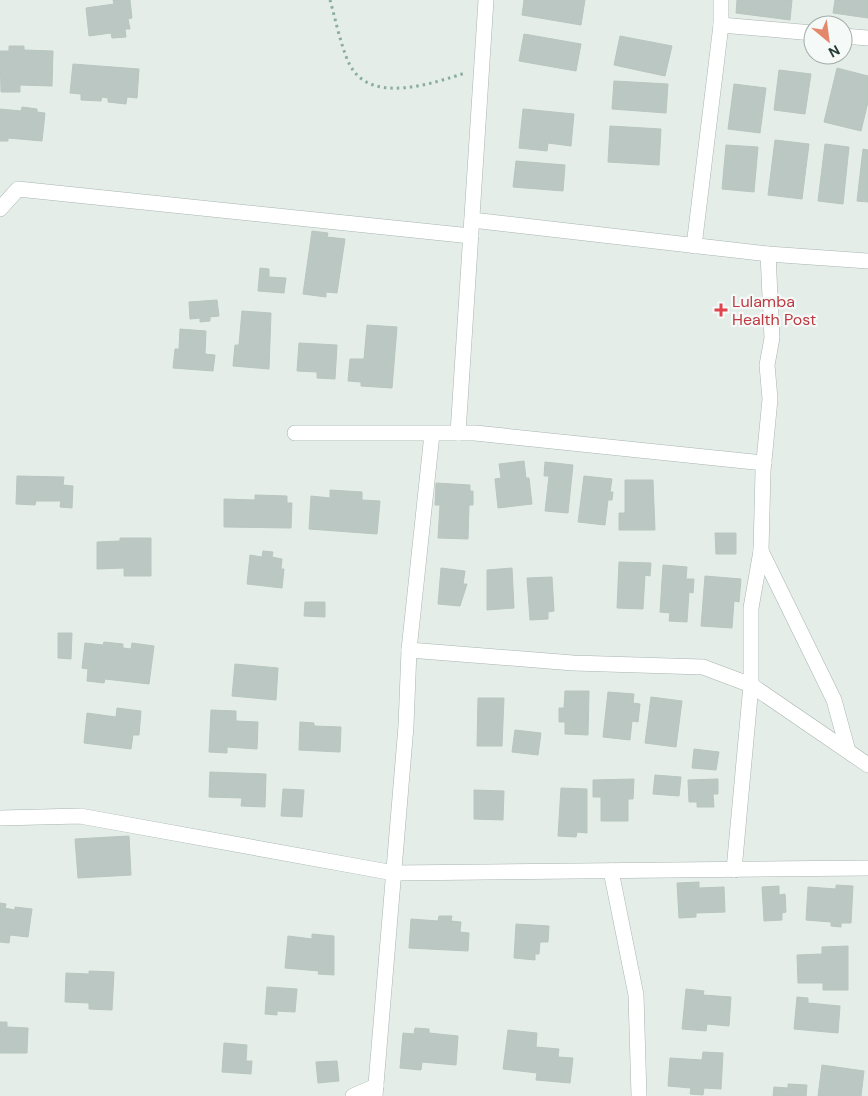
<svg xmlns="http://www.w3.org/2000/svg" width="868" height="1096" viewBox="0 0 868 1096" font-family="'DM Sans',sans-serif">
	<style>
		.building { fill: #bac7c2; stroke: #b8c6c0 }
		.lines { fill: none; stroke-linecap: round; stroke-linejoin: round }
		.street-casing { stroke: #a8b5b0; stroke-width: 16 }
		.path { stroke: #89ada1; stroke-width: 3; stroke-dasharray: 2.5 4; stroke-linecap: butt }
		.street { stroke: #fff; stroke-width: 15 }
		.health-dot { fill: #e0444e; stroke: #f5f9f7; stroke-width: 2 }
		.labels { text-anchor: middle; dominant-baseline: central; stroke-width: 4.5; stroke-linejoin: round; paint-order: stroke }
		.health-label { font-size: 16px; fill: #be3a42; stroke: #f5f9f7; text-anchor: start }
	</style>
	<rect width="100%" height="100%" fill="#e5ede9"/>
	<g class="building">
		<path d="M113,0H130L132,18L128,19L130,29H125L126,37L112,38L111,33L89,36L86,8L114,4Z"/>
		<path d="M524,0H585L581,25L522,15Z"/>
		<path d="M737,0H792L790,20L736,13Z"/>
		<path d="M835,0H868V18L833,13Z"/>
		<path d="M524,34L581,44L576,71L519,61Z"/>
		<path d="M620,36L672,46L665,76L614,65Z"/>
		<path d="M9,46H24V50L53,51L52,86L20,85V92H1L0,51H9Z"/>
		<path d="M73,64L139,69L137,98L127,97L126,104L108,102V98L102,97L101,101L81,100V94L70,93Z"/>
		<path d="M837,68L868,76V102L861,131L824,122Z"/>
		<path d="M779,70L811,74L805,114L774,110Z"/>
		<path d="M614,81L668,84L666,113L612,109Z"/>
		<path d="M734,84L766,88L760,133L728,129Z"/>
		<path d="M22,107L37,109V112L45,113L42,141L8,138V141H0V109L21,111Z"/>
		<path d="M523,109L574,114L571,146L548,143L547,151L519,148Z"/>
		<path d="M610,126L661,129L659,165L608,162Z"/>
		<path d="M775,140L809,144L802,199L768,195Z"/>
		<path d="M825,144L849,147L843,204L818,201Z"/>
		<path d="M726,145L758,147L754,192L722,189Z"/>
		<path d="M863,149L868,150V202L857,201Z"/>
		<path d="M516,161L565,165L563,191L513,187Z"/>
		<path d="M312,231L328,233L327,237L345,239L337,293L326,292V297L303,294Z"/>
		<path d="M260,268L269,269V277L286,278L284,293L258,291Z"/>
		<path d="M217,300L219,316L210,317V321L200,322V318L190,319L189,302Z"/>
		<path d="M242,311L271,313L269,369L233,366L235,345H239Z"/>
		<path d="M367,325L397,327L392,388L361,386V382L348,381L350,359H364Z"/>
		<path d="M180,329L206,331L205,354L215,355L213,371L173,368L175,349H179Z"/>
		<path d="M299,343L337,345L335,379L317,378V372L297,371Z"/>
		<path d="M524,461L526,478H529L532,504L498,508L495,479L501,478L499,464Z"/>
		<path d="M545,462L573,465L568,513L545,511L549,476H544Z"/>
		<path d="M17,476L64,477L63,485L73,486L72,508L60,507L61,501H36L35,505L16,504Z"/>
		<path d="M584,476L612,479L610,492H613L612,500H608L605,525L578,522Z"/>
		<path d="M625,480H653L655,530H619V513H625Z"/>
		<path d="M436,483L470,485V491H473V505H469L468,539L438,538L440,505H435Z"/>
		<path d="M330,490L362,492V500L380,501L377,534L309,529L311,496L330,498Z"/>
		<path d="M255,495L287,496V503H292L291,528L224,527V499L255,500Z"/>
		<path d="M715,533H736V554H716Z"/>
		<path d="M120,538H151V576H124V568L97,569V542L120,541Z"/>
		<path d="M263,551L273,552L272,557L282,559L281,569H284L282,588L247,584L250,555L262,557Z"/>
		<path d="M619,562L651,563L650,576L645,575L643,609L617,608Z"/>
		<path d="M663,565L687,567L686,579H694L693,593L689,592L687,622L669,621L670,613L660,612Z"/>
		<path d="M441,568L465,571L463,584H467L460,606L438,604Z"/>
		<path d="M512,568L514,608L487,610V570Z"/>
		<path d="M705,576L741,579L739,602L734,601L732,628L701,626Z"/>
		<path d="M552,577L554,611L548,612V619L530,620L527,578Z"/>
		<path d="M305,602H325V617L304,616Z"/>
		<path d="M58,633H72L71,659L58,658Z"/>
		<path d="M104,642L123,644V648L131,649L132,643L154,646L149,684L105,679L104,683L87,681L88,669L82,668L85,643L103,645Z"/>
		<path d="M235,664L278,668L276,700L232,696Z"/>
		<path d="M565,691H589L588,735L565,734V722H559V708H564Z"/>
		<path d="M608,692L634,694L633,703L640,704L638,722L632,721L630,740L603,737Z"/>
		<path d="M651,697L682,701L676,747L645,743Z"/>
		<path d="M478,698H504L502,746H477Z"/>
		<path d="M117,708L141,711L139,735H133L131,749L84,743L87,713L116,717Z"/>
		<path d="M211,710L236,711V721L258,722L257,749L227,747V753L209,752Z"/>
		<path d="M300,722L314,723V726L341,727L340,752L299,750Z"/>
		<path d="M515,730L541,733L538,755L512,752Z"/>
		<path d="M694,749L719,752L716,770L692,768Z"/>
		<path d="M210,772L266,774L265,807L241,806L242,798L209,797Z"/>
		<path d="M655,775L681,777L679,796L653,794Z"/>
		<path d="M634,779L633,799H628V821H601V797H593V780Z"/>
		<path d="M718,779V794H713L714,807H697V802H689L688,780Z"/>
		<path d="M561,788L587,789V833L577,832L576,837L558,836Z"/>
		<path d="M283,789L304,790L302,817L281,816Z"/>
		<path d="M474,790L504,791L503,820L474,819Z"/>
		<path d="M129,836L131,875L78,878L75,839Z"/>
		<path d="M699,882V888L724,887L725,912L696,913V917L679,918L677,883Z"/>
		<path d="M836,885L853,886L851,923H841V927L831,926V922L806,920L808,887L836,889Z"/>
		<path d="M779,886V895L785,894L786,912L782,913V920L764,921L762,887Z"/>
		<path d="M0,903L6,904L5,908L15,910V907L32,909L28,937L10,935L9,943L0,942Z"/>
		<path d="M439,916H452L451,921L461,922L460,932L469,933L468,951L409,948L411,919L438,921Z"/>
		<path d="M516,924L549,926L548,942H540L539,954H535V960L514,958Z"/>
		<path d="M312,934L334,936V975L318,974L319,971L285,968L288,936L312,939Z"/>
		<path d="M848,946V990H823V983H798L797,955L822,954V947Z"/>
		<path d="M89,971L114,972L112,1010L89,1009V1003L65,1002L66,973L89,974Z"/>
		<path d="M267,987L297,989L295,1012L277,1011V1015L265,1014Z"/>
		<path d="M686,989L704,991L703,995L731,997L729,1026L707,1024L706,1031L682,1029Z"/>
		<path d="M797,997L808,998V1003L840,1006L838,1033L794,1029Z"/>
		<path d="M0,1022H7V1027L28,1028L27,1053H0Z"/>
		<path d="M415,1028L429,1029V1033L458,1036L456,1065L422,1062L421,1070L400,1068L403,1033L414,1034Z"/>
		<path d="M508,1030L537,1033L536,1047L559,1049L558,1057L573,1058L570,1083L536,1080L537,1073L503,1069Z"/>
		<path d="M224,1043L247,1045L246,1061H252L251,1074L222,1072Z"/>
		<path d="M703,1052L723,1053L721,1089L704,1088L703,1095L690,1094L691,1088L668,1086L670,1058L702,1060Z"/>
		<path d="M337,1061L339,1081L318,1083L316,1062Z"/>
		<path d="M822,1065L864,1071L861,1096H818Z"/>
		<path d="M788,1084L807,1085L806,1096H773L774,1087L788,1088Z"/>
	</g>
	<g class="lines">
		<defs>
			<g id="street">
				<path d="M721,25L813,33"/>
				<path d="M843,36L868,38"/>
				<path d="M0,209L18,189L471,236"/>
				<path d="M472,220L768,254L868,261"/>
				<path d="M694,246L721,25V0"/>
				<path d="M295,433H475L764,463"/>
				<path d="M458,433L486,0"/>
				<path d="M761,551L834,700L848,751"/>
				<path d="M409,650L573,663L703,667L751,685L868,765"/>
				<path d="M0,818L80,816L394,873L868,868"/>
				<path d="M734,870L751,685V608L761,551L763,471L770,399L767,365L772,338L768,254"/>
				<path d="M611,871L636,995L639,1096"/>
				<path d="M353,1096L376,1086"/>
				<path d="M375,1096L406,726L409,650L432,434"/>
			</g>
		</defs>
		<use href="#street" class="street-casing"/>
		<path class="path" d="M330,0C335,17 343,57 353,70C376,103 434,83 465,73"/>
		<use href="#street" class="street"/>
	</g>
	<path class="health-dot" d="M718.5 302.5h5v5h5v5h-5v5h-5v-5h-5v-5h5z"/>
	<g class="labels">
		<g class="health-label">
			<text x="732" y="301">Lulamba<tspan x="732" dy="18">Health Post</tspan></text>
		</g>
	</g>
	<g transform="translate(828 40) rotate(151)"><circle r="24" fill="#f5f9f7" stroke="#a2aeaa"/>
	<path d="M0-4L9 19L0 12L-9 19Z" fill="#e4886c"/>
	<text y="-8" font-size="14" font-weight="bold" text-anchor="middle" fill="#263d36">N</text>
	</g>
</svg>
